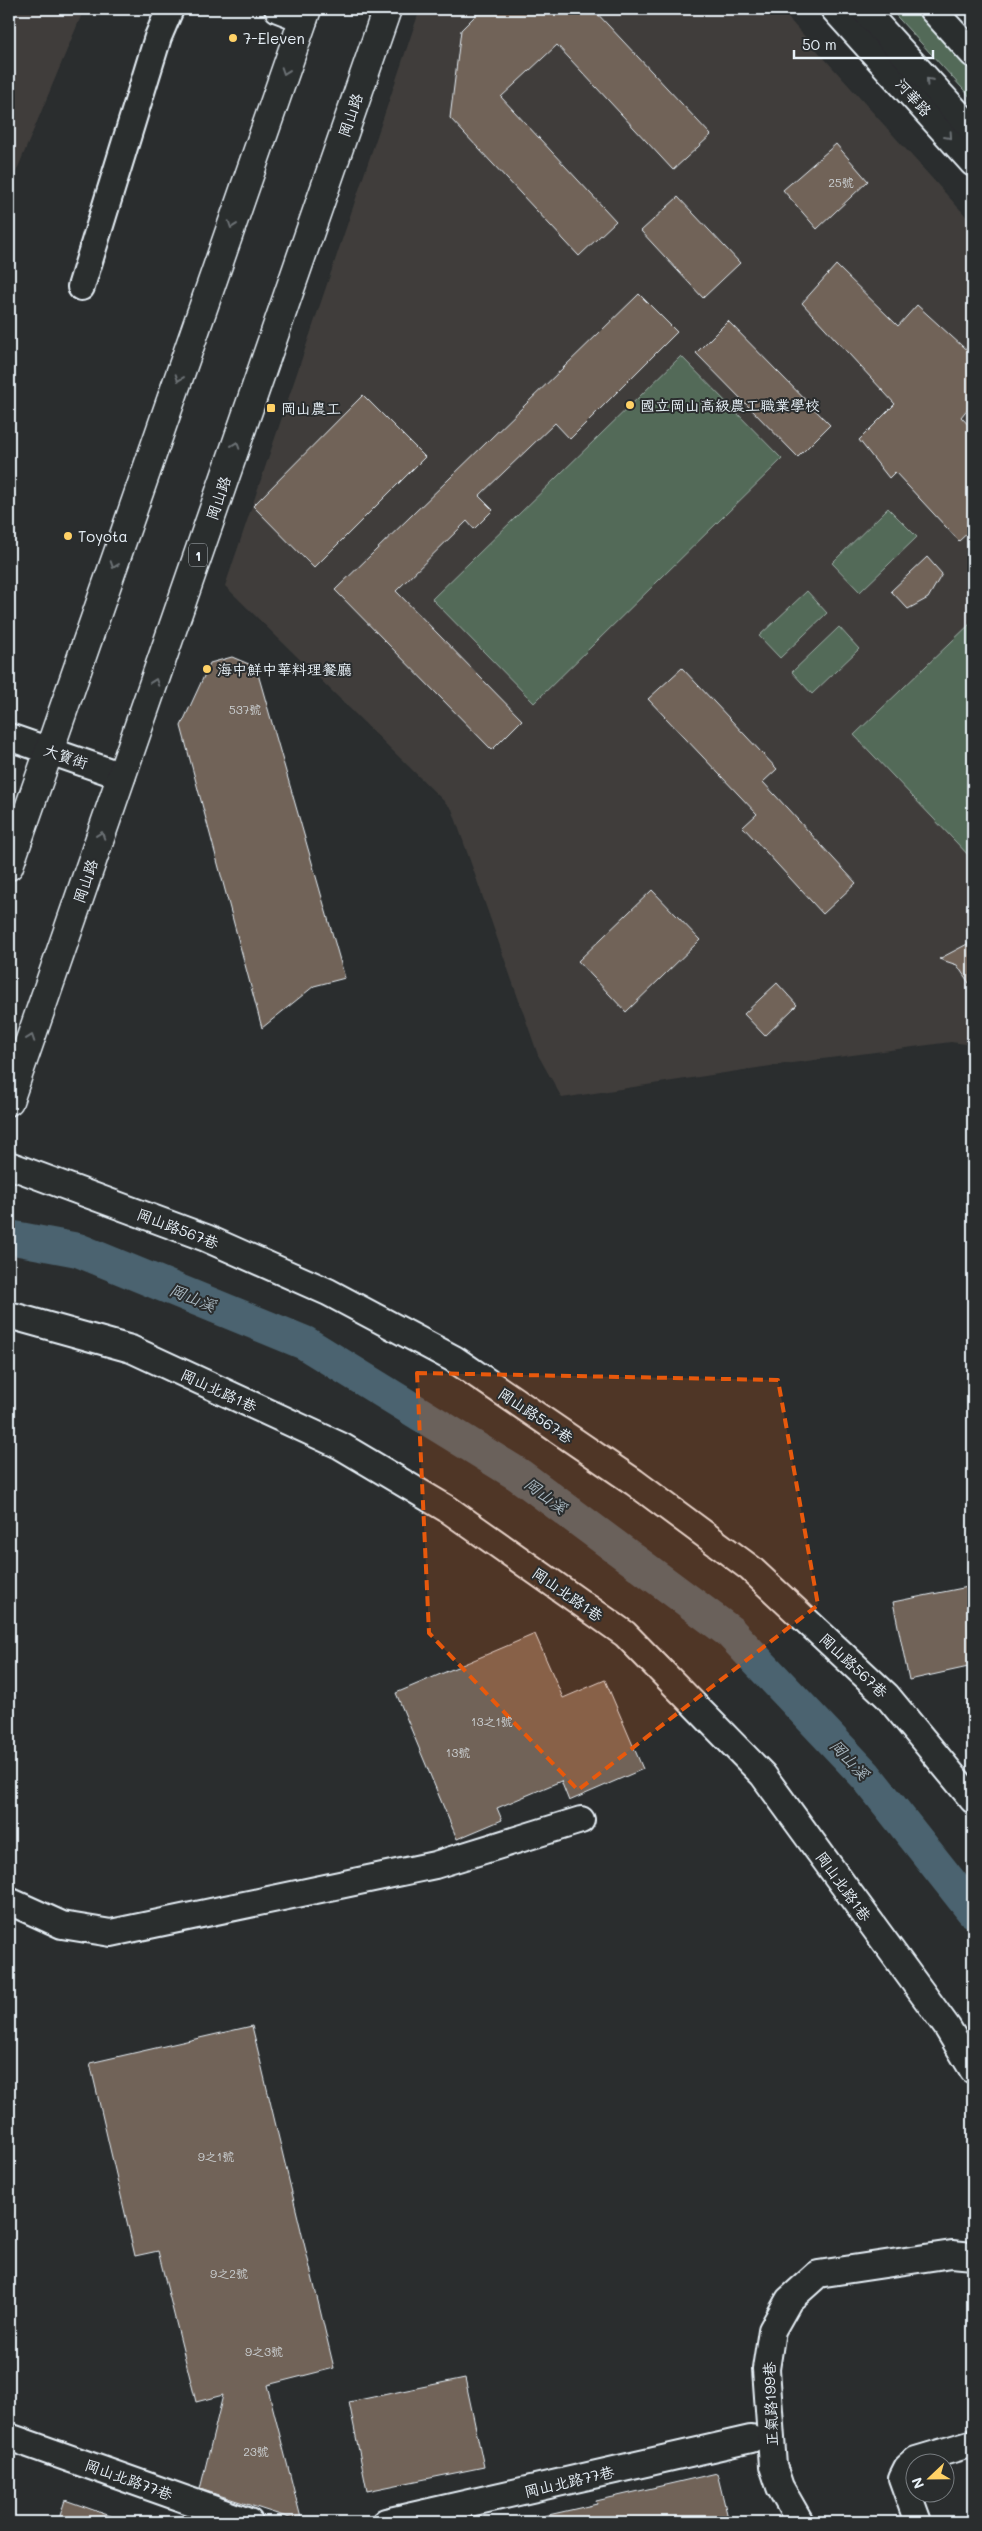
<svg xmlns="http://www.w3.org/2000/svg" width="982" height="2531" viewBox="0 0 982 2531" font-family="Mali,'LXGW WenKai TC',sans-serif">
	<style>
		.built { fill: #3f3d3b }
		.green { fill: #536b58; stroke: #9eaea8 }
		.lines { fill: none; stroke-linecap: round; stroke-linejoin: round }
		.river { stroke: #4b636f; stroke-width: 34 }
		.building { fill: #716358; stroke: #e8f1f8 }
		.minor-casing { stroke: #e8f1f8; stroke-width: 30 }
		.major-casing { stroke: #e8f1f8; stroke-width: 31 }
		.minor { stroke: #2a2d2e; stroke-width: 26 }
		.major { stroke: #2a2d2e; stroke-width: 28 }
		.oneway { stroke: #6c7275 }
		.marked { fill: #e8590c; fill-opacity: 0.2; stroke: #e8590c; stroke-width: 4; stroke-dasharray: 10 6; stroke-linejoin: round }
		.poi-dot { fill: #ffd166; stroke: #2a2d2e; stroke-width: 2 }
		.labels { text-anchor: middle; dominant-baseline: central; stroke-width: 4; stroke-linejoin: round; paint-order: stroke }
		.number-label { font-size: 12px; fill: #caced0 }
		.shield { fill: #2a2d2e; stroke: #afb6bb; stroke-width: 1 }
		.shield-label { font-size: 14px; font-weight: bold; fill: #e8f1f8 }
		.poi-label { font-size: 15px; fill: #e8f1f8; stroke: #2a2d2e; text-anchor: start }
		.street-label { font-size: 15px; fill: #e8f1f8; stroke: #2a2d2e }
		.water-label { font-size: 16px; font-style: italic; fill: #a9b8c1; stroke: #2a2d2e }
	</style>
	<rect width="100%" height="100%" fill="#2a2d2e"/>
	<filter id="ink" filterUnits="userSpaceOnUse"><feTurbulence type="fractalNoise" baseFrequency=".02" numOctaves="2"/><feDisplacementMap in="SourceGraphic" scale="10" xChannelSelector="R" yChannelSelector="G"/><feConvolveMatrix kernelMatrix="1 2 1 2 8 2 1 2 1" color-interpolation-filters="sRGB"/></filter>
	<g filter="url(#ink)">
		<g class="built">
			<path d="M9,9H84L9,189Z"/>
			<path d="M420,9H780L973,224V1045L951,1042L777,1065L562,1098L538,1055L452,809L225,586Z"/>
		</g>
		<g class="green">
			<path d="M890,9H926L973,60V100Z"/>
			<path d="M681,356L782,459L534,703L432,599Z"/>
			<path d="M888,508L917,537L860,592L832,563Z"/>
			<path d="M807,591L827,613L780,658L759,636Z"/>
			<path d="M973,621V860L854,735Z"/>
			<path d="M839,627L859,649L812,694L792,672Z"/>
		</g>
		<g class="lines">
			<path class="river" d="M9,1237L78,1250L305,1343L519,1475L730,1632L866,1776L973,1911"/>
		</g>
		<g class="building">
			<path d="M482,9H593L711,135L673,170L557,45L501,97L616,221L579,256L450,118L461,30Z"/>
			<path d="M836,144L868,181L817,229L783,190Z"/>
			<path d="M678,197L740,263L703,298L641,231Z"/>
			<path d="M836,265L898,326L917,305L973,356V402L961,417L973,430V528L959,541L895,472L889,478L859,440L895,404L802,303Z"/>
			<path d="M639,294L677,332L570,439L555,423L479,496L493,510L474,529L467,521L396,591L522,720L492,750L335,590Z"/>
			<path d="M728,321L830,425L798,457L696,353Z"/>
			<path d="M363,395L425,457L314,568L253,506Z"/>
			<path d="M927,557L942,574L928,598L908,609L891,591Z"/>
			<path d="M232,657L256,667L345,978L314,986L262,1028L181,726L210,663Z"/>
			<path d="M682,668L777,769L763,782L856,883L823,914L743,827L757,814L648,699Z"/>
			<path d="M652,890L700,940L626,1012L578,961Z"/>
			<path d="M973,941V989L957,965L939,959Z"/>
			<path d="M777,983L797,1005L765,1036L744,1014Z"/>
			<path d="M973,1586V1666L909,1680L893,1602Z"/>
			<path d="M535,1634L563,1698L605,1680L643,1769L569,1801L561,1781L497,1808L502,1820L457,1839L396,1693Z"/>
			<path d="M252,2026L334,2368L267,2385L302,2522L200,2489L223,2395L196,2402L158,2251L135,2256L90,2063Z"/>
			<path d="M465,2378L484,2467L367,2491L349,2402Z"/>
			<path d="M717,2473L729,2522H545L544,2516L597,2504L596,2501Z"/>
			<path d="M65,2500L122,2520L121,2522H58Z"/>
		</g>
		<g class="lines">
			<defs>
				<g id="minor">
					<path d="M278,9L304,19"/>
					<path d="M834,9L973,163"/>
					<path d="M863,9L973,130"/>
					<path d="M932,9L973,54"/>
					<path d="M81,287L158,37L170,9"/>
					<path d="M9,737L122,776"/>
					<path d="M9,1165L206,1238L328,1292L454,1359L634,1482L750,1568L887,1696L973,1800"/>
					<path d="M9,1315L131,1349L341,1446L449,1510L625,1634L763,1775L947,2027L973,2070"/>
					<path d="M9,1901L62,1925L111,1933L435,1865L581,1820"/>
					<path d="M9,2437L249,2522"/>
					<path d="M386,2522L751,2439"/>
					<path d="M800,2522L780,2487L773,2466L766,2369L772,2330L789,2300L818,2274L952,2254L973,2256"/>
					<path d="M918,2522L902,2478L907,2468L916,2460L973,2443"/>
				</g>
				<g id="major">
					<path d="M9,866L307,9"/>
					<path d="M9,1101L387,9"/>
				</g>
			</defs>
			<use href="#minor" class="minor-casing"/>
			<use href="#major" class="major-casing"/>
			<use href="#minor" class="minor"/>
			<use href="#major" class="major"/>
		</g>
		<defs><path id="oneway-chevron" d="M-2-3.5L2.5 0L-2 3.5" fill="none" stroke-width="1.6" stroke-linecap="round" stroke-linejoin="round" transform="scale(1.25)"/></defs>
		<g class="oneway">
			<use href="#oneway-chevron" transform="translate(285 71) rotate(109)"/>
			<use href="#oneway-chevron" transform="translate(929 81) rotate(-132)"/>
			<use href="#oneway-chevron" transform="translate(949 136) rotate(48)"/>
			<use href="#oneway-chevron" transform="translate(232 225) rotate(109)"/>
			<use href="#oneway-chevron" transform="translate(179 378) rotate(109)"/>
			<use href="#oneway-chevron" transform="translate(236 445) rotate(-71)"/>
			<use href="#oneway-chevron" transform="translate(114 565) rotate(109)"/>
			<use href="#oneway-chevron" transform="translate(155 682) rotate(-71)"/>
			<use href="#oneway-chevron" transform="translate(101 835) rotate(-71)"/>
			<use href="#oneway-chevron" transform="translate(31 1038) rotate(-71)"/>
		</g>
	</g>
	<path class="marked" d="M417,1373L778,1380L818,1605L578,1790L429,1633Z"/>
	<g class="poi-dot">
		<circle cx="233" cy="38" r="5"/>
		<circle cx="630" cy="405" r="5"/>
		<rect x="266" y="403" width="10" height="10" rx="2.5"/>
		<circle cx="68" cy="536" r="5"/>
		<circle cx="207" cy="669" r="5"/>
	</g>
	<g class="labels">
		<g class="number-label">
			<text x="841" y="182">25號</text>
			<text x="245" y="709">537號</text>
			<text x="492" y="1721">13之1號</text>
			<text x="458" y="1752">13號</text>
			<text x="216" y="2156">9之1號</text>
			<text x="229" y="2273">9之2號</text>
			<text x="264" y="2351">9之3號</text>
			<text x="256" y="2451">23號</text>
		</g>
		<rect class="shield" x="189" y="543.5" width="18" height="23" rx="4"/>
		<g class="shield-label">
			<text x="198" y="555">1</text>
		</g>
		<g class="poi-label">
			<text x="243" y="38">7-Eleven</text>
			<text x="640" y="405">國立岡山高級農工職業學校</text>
			<text x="281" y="408">岡山農工</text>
			<text x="78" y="536">Toyota</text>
			<text x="217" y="669">海中鮮中華料理餐廳</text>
		</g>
		<g class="street-label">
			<text transform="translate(914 97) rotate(48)">河華路</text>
			<text transform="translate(350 115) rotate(-71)">岡山路</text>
			<text transform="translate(218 498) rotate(-71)">岡山路</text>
			<text transform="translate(66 756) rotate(19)">大寶街</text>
			<text transform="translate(85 881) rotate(-71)">岡山路</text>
			<text transform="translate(178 1228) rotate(21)">岡山路567巷</text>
			<text transform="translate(219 1390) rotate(25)">岡山北路1巷</text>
			<text transform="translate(536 1415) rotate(34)">岡山路567巷</text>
			<text transform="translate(568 1594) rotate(35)">岡山北路1巷</text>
			<text transform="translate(854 1665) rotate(43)">岡山路567巷</text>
			<text transform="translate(844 1886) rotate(54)">岡山北路1巷</text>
			<text transform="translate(770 2404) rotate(-92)">正氣路199巷</text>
			<text transform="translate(129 2479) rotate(20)">岡山北路77巷</text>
			<text transform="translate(569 2481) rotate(-13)">岡山北路77巷</text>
		</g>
		<g class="water-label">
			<text transform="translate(193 1297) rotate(22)">岡山溪</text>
			<text transform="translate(546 1495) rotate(37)">岡山溪</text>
			<text transform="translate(850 1759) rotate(47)">岡山溪</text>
		</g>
	</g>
	<rect width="982" height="2531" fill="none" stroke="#2a2d2e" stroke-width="30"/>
	<rect x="15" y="15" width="952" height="2501" fill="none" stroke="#e8f1f8" stroke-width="2" filter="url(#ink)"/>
	<g transform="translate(930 2478) rotate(248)"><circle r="24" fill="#2a2d2e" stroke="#767b7f"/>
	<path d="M0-4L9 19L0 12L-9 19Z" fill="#ffd166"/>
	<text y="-8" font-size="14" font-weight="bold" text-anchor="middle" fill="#e8f1f8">N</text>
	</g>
	<path d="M794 50v8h139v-8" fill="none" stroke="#e8f1f8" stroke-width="2.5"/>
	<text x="802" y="50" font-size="15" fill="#e8f1f8" stroke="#2a2d2e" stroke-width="4" paint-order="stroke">50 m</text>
</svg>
